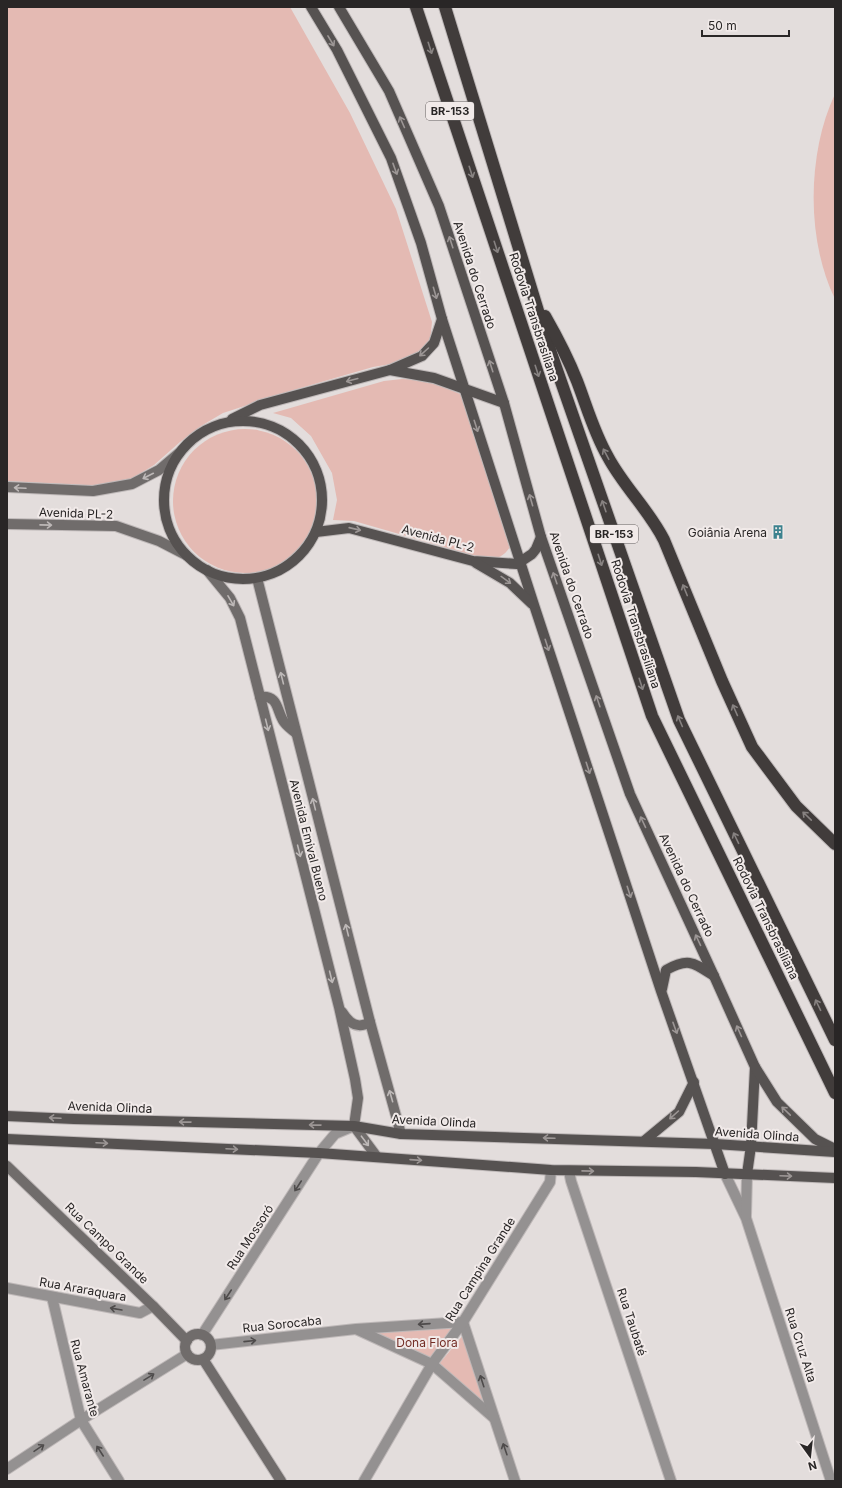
<svg xmlns="http://www.w3.org/2000/svg" width="842" height="1488" viewBox="0 0 842 1488" font-family="Inter,sans-serif">
	<style>
		.green { fill: #e4bab3 }
		.lines { fill: none; stroke-linecap: round; stroke-linejoin: round }
		.street-casing { stroke: #beb8b8; stroke-width: 12 }
		.secondary-casing { stroke: #beb8b8; stroke-width: 12 }
		.primary-casing { stroke: #beb8b8; stroke-width: 12 }
		.highway-casing { stroke: #beb8b8; stroke-width: 14 }
		.street { stroke: #949191; stroke-width: 10 }
		.secondary { stroke: #706c6b; stroke-width: 10 }
		.primary { stroke: #565251; stroke-width: 10 }
		.highway { stroke: #413c3b; stroke-width: 12 }
		.oneway { stroke: #9c9695 }
		.oneway2 { stroke: #878281 }
		.oneway3 { stroke: #bdb8b7 }
		.oneway4 { stroke: #4e4b4b }
		.labels { text-anchor: middle; dominant-baseline: central; stroke-width: 4; stroke-linejoin: round; paint-order: stroke }
		.shield { fill: #f1eae9; stroke: #656160; stroke-width: 1 }
		.shield-label { font-size: 11px; font-weight: bold; fill: #292626 }
		.street-label { font-size: 12px; fill: #292626; stroke: #f1eae9 }
		.poi-label { font-size: 12px; fill: #292626; stroke: #f1eae9; text-anchor: end }
		.park-label { font-size: 12px; fill: #732d25; stroke: #f1eae9 }
	</style>
	<rect width="100%" height="100%" fill="#e3dddc"/>
	<g class="green">
		<path d="M7,7H290L350,113L396,209L432,322L430,342L413,356L391,364L373,367L290,391L223,413L201,426L180,442L154,465L133,478L120,483L104,486L7,481Z"/>
		<path d="M835,94V299C806,240 807,153 835,94Z"/>
		<path d="M402,379L428,380L460,394L465,403L510,547C504,556 498,559 486,559L354,521L333,520L337,500L332,473L311,436L291,418L273,413L384,381Z"/>
		<circle cx="245" cy="501" r="72"/>
		<path d="M456,1325L431,1361L368,1331Z"/>
		<path d="M464,1334L485,1403L439,1364Z"/>
	</g>
	<g class="lines">
		<defs>
			<g id="street">
				<path d="M569,1171L571,1181L671,1481"/>
				<path d="M725,1174L746,1218L831,1481"/>
				<path d="M746,1216L747,1174"/>
				<path d="M7,1288L140,1313L153,1306"/>
				<path d="M52,1297L81,1420L119,1481"/>
				<path d="M358,1330L432,1364L494,1418"/>
				<path d="M202,1335L319,1153L335,1134L354,1126"/>
				<path d="M211,1345L356,1329L463,1322L515,1481"/>
				<path d="M7,1469L81,1420L187,1354"/>
				<path d="M364,1481L432,1364L463,1322L550,1182L551,1170"/>
			</g>
			<g id="secondary">
				<path d="M7,487L93,491L132,484L159,470L179,453"/>
				<path d="M7,524L116,526L159,541L186,555"/>
				<path d="M207,570L230,598L240,618L339,1007L355,1079L358,1098L354,1126L377,1157"/>
				<path d="M257,578L370,1022L401,1134"/>
				<path d="M260,697C279,695 276,710 284,722C287,726 292,730 296,733"/>
				<path d="M342,1012C349,1023 357,1030 370,1022"/>
				<path d="M7,1166L153,1306L187,1341"/>
				<circle cx="198" cy="1347" r="13"/>
				<path d="M203,1359L281,1481"/>
			</g>
			<g id="primary">
				<path d="M311,7L337,50L391,158L421,243L442,319L535,608L661,991L725,1174"/>
				<path d="M339,7L389,91L439,206L504,403L541,537L630,794L714,976L755,1067L751,1146L747,1174"/>
				<path d="M390,370L434,378L504,403"/>
				<path d="M232,419L260,405L390,370L422,356L434,343L442,319"/>
				<circle cx="243" cy="500" r="79"/>
				<path d="M316,532L349,528L473,561L517,564L532,554L536,549L541,537"/>
				<path d="M476,563L510,583L532,604"/>
				<path d="M662,989L666,970C689,957 694,963 714,976"/>
				<path d="M755,1067L777,1102L815,1139L835,1149"/>
				<path d="M7,1116L74,1119L354,1126L401,1134L715,1144L835,1152"/>
				<path d="M7,1139L319,1153L551,1170L696,1172L835,1178"/>
				<path d="M644,1141L679,1112L694,1082"/>
			</g>
			<g id="highway">
				<path d="M416,7L652,716L835,1093"/>
				<path d="M445,7L550,350L679,720L835,1040"/>
				<path d="M545,316C557,337 568,358 577,381C587,407 594,433 608,457C624,487 649,510 664,540L722,681L752,747L796,806L835,844"/>
			</g>
		</defs>
		<use href="#street" class="street-casing"/>
		<use href="#secondary" class="secondary-casing"/>
		<use href="#primary" class="primary-casing"/>
		<use href="#highway" class="highway-casing"/>
		<use href="#street" class="street"/>
		<use href="#secondary" class="secondary"/>
		<use href="#primary" class="primary"/>
		<use href="#highway" class="highway"/>
	</g>
	<defs><path id="oneway-shaft" d="M-6 0H5M1.5-3L5.5 0L1.5 3" fill="none" stroke-width="1.6" stroke-linecap="round" stroke-linejoin="round"/></defs>
	<g class="oneway">
		<use href="#oneway-shaft" transform="translate(331 41) rotate(59)"/>
		<use href="#oneway-shaft" transform="translate(402 122) rotate(-114)"/>
		<use href="#oneway-shaft" transform="translate(395 169) rotate(70)"/>
		<use href="#oneway-shaft" transform="translate(451 242) rotate(-108)"/>
		<use href="#oneway-shaft" transform="translate(435 293) rotate(74)"/>
		<use href="#oneway-shaft" transform="translate(424 352) rotate(138)"/>
		<use href="#oneway-shaft" transform="translate(491 366) rotate(-108)"/>
		<use href="#oneway-shaft" transform="translate(352 380) rotate(165)"/>
		<use href="#oneway-shaft" transform="translate(476 426) rotate(72)"/>
		<use href="#oneway-shaft" transform="translate(531 500) rotate(-106)"/>
		<use href="#oneway-shaft" transform="translate(355 529) rotate(13)"/>
		<use href="#oneway-shaft" transform="translate(555 578) rotate(-109)"/>
		<use href="#oneway-shaft" transform="translate(506 580) rotate(36)"/>
		<use href="#oneway-shaft" transform="translate(547 645) rotate(72)"/>
		<use href="#oneway-shaft" transform="translate(598 701) rotate(-109)"/>
		<use href="#oneway-shaft" transform="translate(588 768) rotate(72)"/>
		<use href="#oneway-shaft" transform="translate(643 822) rotate(-115)"/>
		<use href="#oneway-shaft" transform="translate(629 892) rotate(72)"/>
		<use href="#oneway-shaft" transform="translate(698 940) rotate(-115)"/>
		<use href="#oneway-shaft" transform="translate(675 1028) rotate(70)"/>
		<use href="#oneway-shaft" transform="translate(739 1031) rotate(-114)"/>
		<use href="#oneway-shaft" transform="translate(786 1111) rotate(-136)"/>
		<use href="#oneway-shaft" transform="translate(674 1115) rotate(138)"/>
		<use href="#oneway-shaft" transform="translate(55 1118) rotate(-177)"/>
		<use href="#oneway-shaft" transform="translate(185 1122) rotate(-179)"/>
		<use href="#oneway-shaft" transform="translate(315 1125) rotate(-179)"/>
		<use href="#oneway-shaft" transform="translate(549 1138) rotate(-178)"/>
		<use href="#oneway-shaft" transform="translate(102 1143) rotate(3)"/>
		<use href="#oneway-shaft" transform="translate(232 1149) rotate(3)"/>
		<use href="#oneway-shaft" transform="translate(416 1160) rotate(4)"/>
		<use href="#oneway-shaft" transform="translate(588 1171) rotate(1)"/>
		<use href="#oneway-shaft" transform="translate(786 1176) rotate(2)"/>
	</g>
	<g class="oneway2">
		<use href="#oneway-shaft" transform="translate(430 48) rotate(72)"/>
		<use href="#oneway-shaft" transform="translate(471 172) rotate(72)"/>
		<use href="#oneway-shaft" transform="translate(496 247) rotate(72)"/>
		<use href="#oneway-shaft" transform="translate(537 371) rotate(72)"/>
		<use href="#oneway-shaft" transform="translate(606 454) rotate(-118)"/>
		<use href="#oneway-shaft" transform="translate(604 506) rotate(-109)"/>
		<use href="#oneway-shaft" transform="translate(600 560) rotate(72)"/>
		<use href="#oneway-shaft" transform="translate(685 590) rotate(-112)"/>
		<use href="#oneway-shaft" transform="translate(641 684) rotate(72)"/>
		<use href="#oneway-shaft" transform="translate(735 710) rotate(-114)"/>
		<use href="#oneway-shaft" transform="translate(680 721) rotate(-113)"/>
		<use href="#oneway-shaft" transform="translate(807 816) rotate(-136)"/>
		<use href="#oneway-shaft" transform="translate(736 838) rotate(-116)"/>
		<use href="#oneway-shaft" transform="translate(818 1005) rotate(-116)"/>
	</g>
	<g class="oneway3">
		<use href="#oneway-shaft" transform="translate(148 476) rotate(153)"/>
		<use href="#oneway-shaft" transform="translate(20 488) rotate(-177)"/>
		<use href="#oneway-shaft" transform="translate(46 525) rotate(1)"/>
		<use href="#oneway-shaft" transform="translate(231 601) rotate(60)"/>
		<use href="#oneway-shaft" transform="translate(282 678) rotate(-104)"/>
		<use href="#oneway-shaft" transform="translate(267 725) rotate(76)"/>
		<use href="#oneway-shaft" transform="translate(314 804) rotate(-104)"/>
		<use href="#oneway-shaft" transform="translate(299 851) rotate(76)"/>
		<use href="#oneway-shaft" transform="translate(347 930) rotate(-104)"/>
		<use href="#oneway-shaft" transform="translate(331 977) rotate(76)"/>
		<use href="#oneway-shaft" transform="translate(391 1096) rotate(-106)"/>
		<use href="#oneway-shaft" transform="translate(365 1141) rotate(53)"/>
	</g>
	<g class="oneway4">
		<use href="#oneway-shaft" transform="translate(298 1186) rotate(123)"/>
		<use href="#oneway-shaft" transform="translate(228 1295) rotate(123)"/>
		<use href="#oneway-shaft" transform="translate(116 1309) rotate(-170)"/>
		<use href="#oneway-shaft" transform="translate(424 1324) rotate(176)"/>
		<use href="#oneway-shaft" transform="translate(250 1341) rotate(-6)"/>
		<use href="#oneway-shaft" transform="translate(149 1377) rotate(-32)"/>
		<use href="#oneway-shaft" transform="translate(482 1381) rotate(-108)"/>
		<use href="#oneway-shaft" transform="translate(39 1448) rotate(-34)"/>
		<use href="#oneway-shaft" transform="translate(505 1449) rotate(-109)"/>
		<use href="#oneway-shaft" transform="translate(100 1451) rotate(-123)"/>
	</g>
	<defs>
		<symbol id="building-bare" viewBox="-9 -9 18 18"><path d="M-4-6H4V6H1V3H-1V6H-4ZM-2.5-4.3h1.7v1.8h-1.7ZM.8-4.3h1.7v1.8H.8ZM-2.5-1h1.7V.8h-1.7ZM.8-1h1.7V.8H.8Z" fill="#3c828e" stroke="#f1eae9" stroke-width="2.5" paint-order="stroke"/></symbol>
	</defs>
	<g fill-rule="evenodd">
		<use href="#building-bare" x="768" y="522" width="20" height="20"/>
	</g>
	<g class="labels">
		<g class="shield">
			<rect x="426" y="102" width="48" height="18" rx="3"/>
			<rect x="590" y="525" width="48" height="18" rx="3"/>
		</g>
		<g class="shield-label">
			<text x="450" y="111">BR-153</text>
			<text x="614" y="534">BR-153</text>
		</g>
		<g class="street-label">
			<text transform="translate(475 275) rotate(72)">Avenida do Cerrado</text>
			<text transform="translate(534 317) rotate(72)">Rodovia Transbrasiliana</text>
			<text transform="translate(76 513) rotate(2)">Avenida PL-2</text>
			<text transform="translate(438 538) rotate(15)">Avenida PL-2</text>
			<text transform="translate(572 585) rotate(71)">Avenida do Cerrado</text>
			<text transform="translate(636 624) rotate(72)">Rodovia Transbrasiliana</text>
			<text transform="translate(309 840) rotate(76)">Avenida Emival Bueno</text>
			<text transform="translate(687 885) rotate(65)">Avenida do Cerrado</text>
			<text transform="translate(766 918) rotate(64)">Rodovia Transbrasiliana</text>
			<text transform="translate(110 1107) rotate(2)">Avenida Olinda</text>
			<text transform="translate(434 1121) rotate(3)">Avenida Olinda</text>
			<text transform="translate(757 1134) rotate(4)">Avenida Olinda</text>
			<text transform="translate(250 1237) rotate(-57)">Rua Mossoró</text>
			<text transform="translate(107 1243) rotate(44)">Rua Campo Grande</text>
			<text transform="translate(480 1269) rotate(-58)">Rua Campina Grande</text>
			<text transform="translate(83 1289) rotate(10)">Rua Araraquara</text>
			<text transform="translate(632 1322) rotate(72)">Rua Taubaté</text>
			<text transform="translate(282 1324) rotate(-6)">Rua Sorocaba</text>
			<text transform="translate(801 1345) rotate(72)">Rua Cruz Alta</text>
			<text transform="translate(85 1378) rotate(75)">Rua Amarante</text>
		</g>
		<g class="poi-label">
			<text x="767" y="532">Goiânia Arena</text>
		</g>
		<g class="park-label">
			<text x="427" y="1342">Dona Flora</text>
		</g>
	</g>
	<rect width="842" height="1488" fill="none" stroke="#292626" stroke-width="16"/>
	<g transform="translate(810 1456) rotate(165)" stroke="#f1eae9" stroke-width="3" paint-order="stroke">
	<path d="M0-3L7 15L0 10L-7 15Z" fill="#292626"/>
	<text y="-6" font-size="11" font-weight="bold" text-anchor="middle" fill="#292626">N</text>
	</g>
	<path d="M702 30v6h87v-6" fill="none" stroke="#292626" stroke-width="2"/>
	<text x="708" y="30" font-size="12" fill="#292626" stroke="#f1eae9" stroke-width="3" paint-order="stroke">50 m</text>
</svg>
